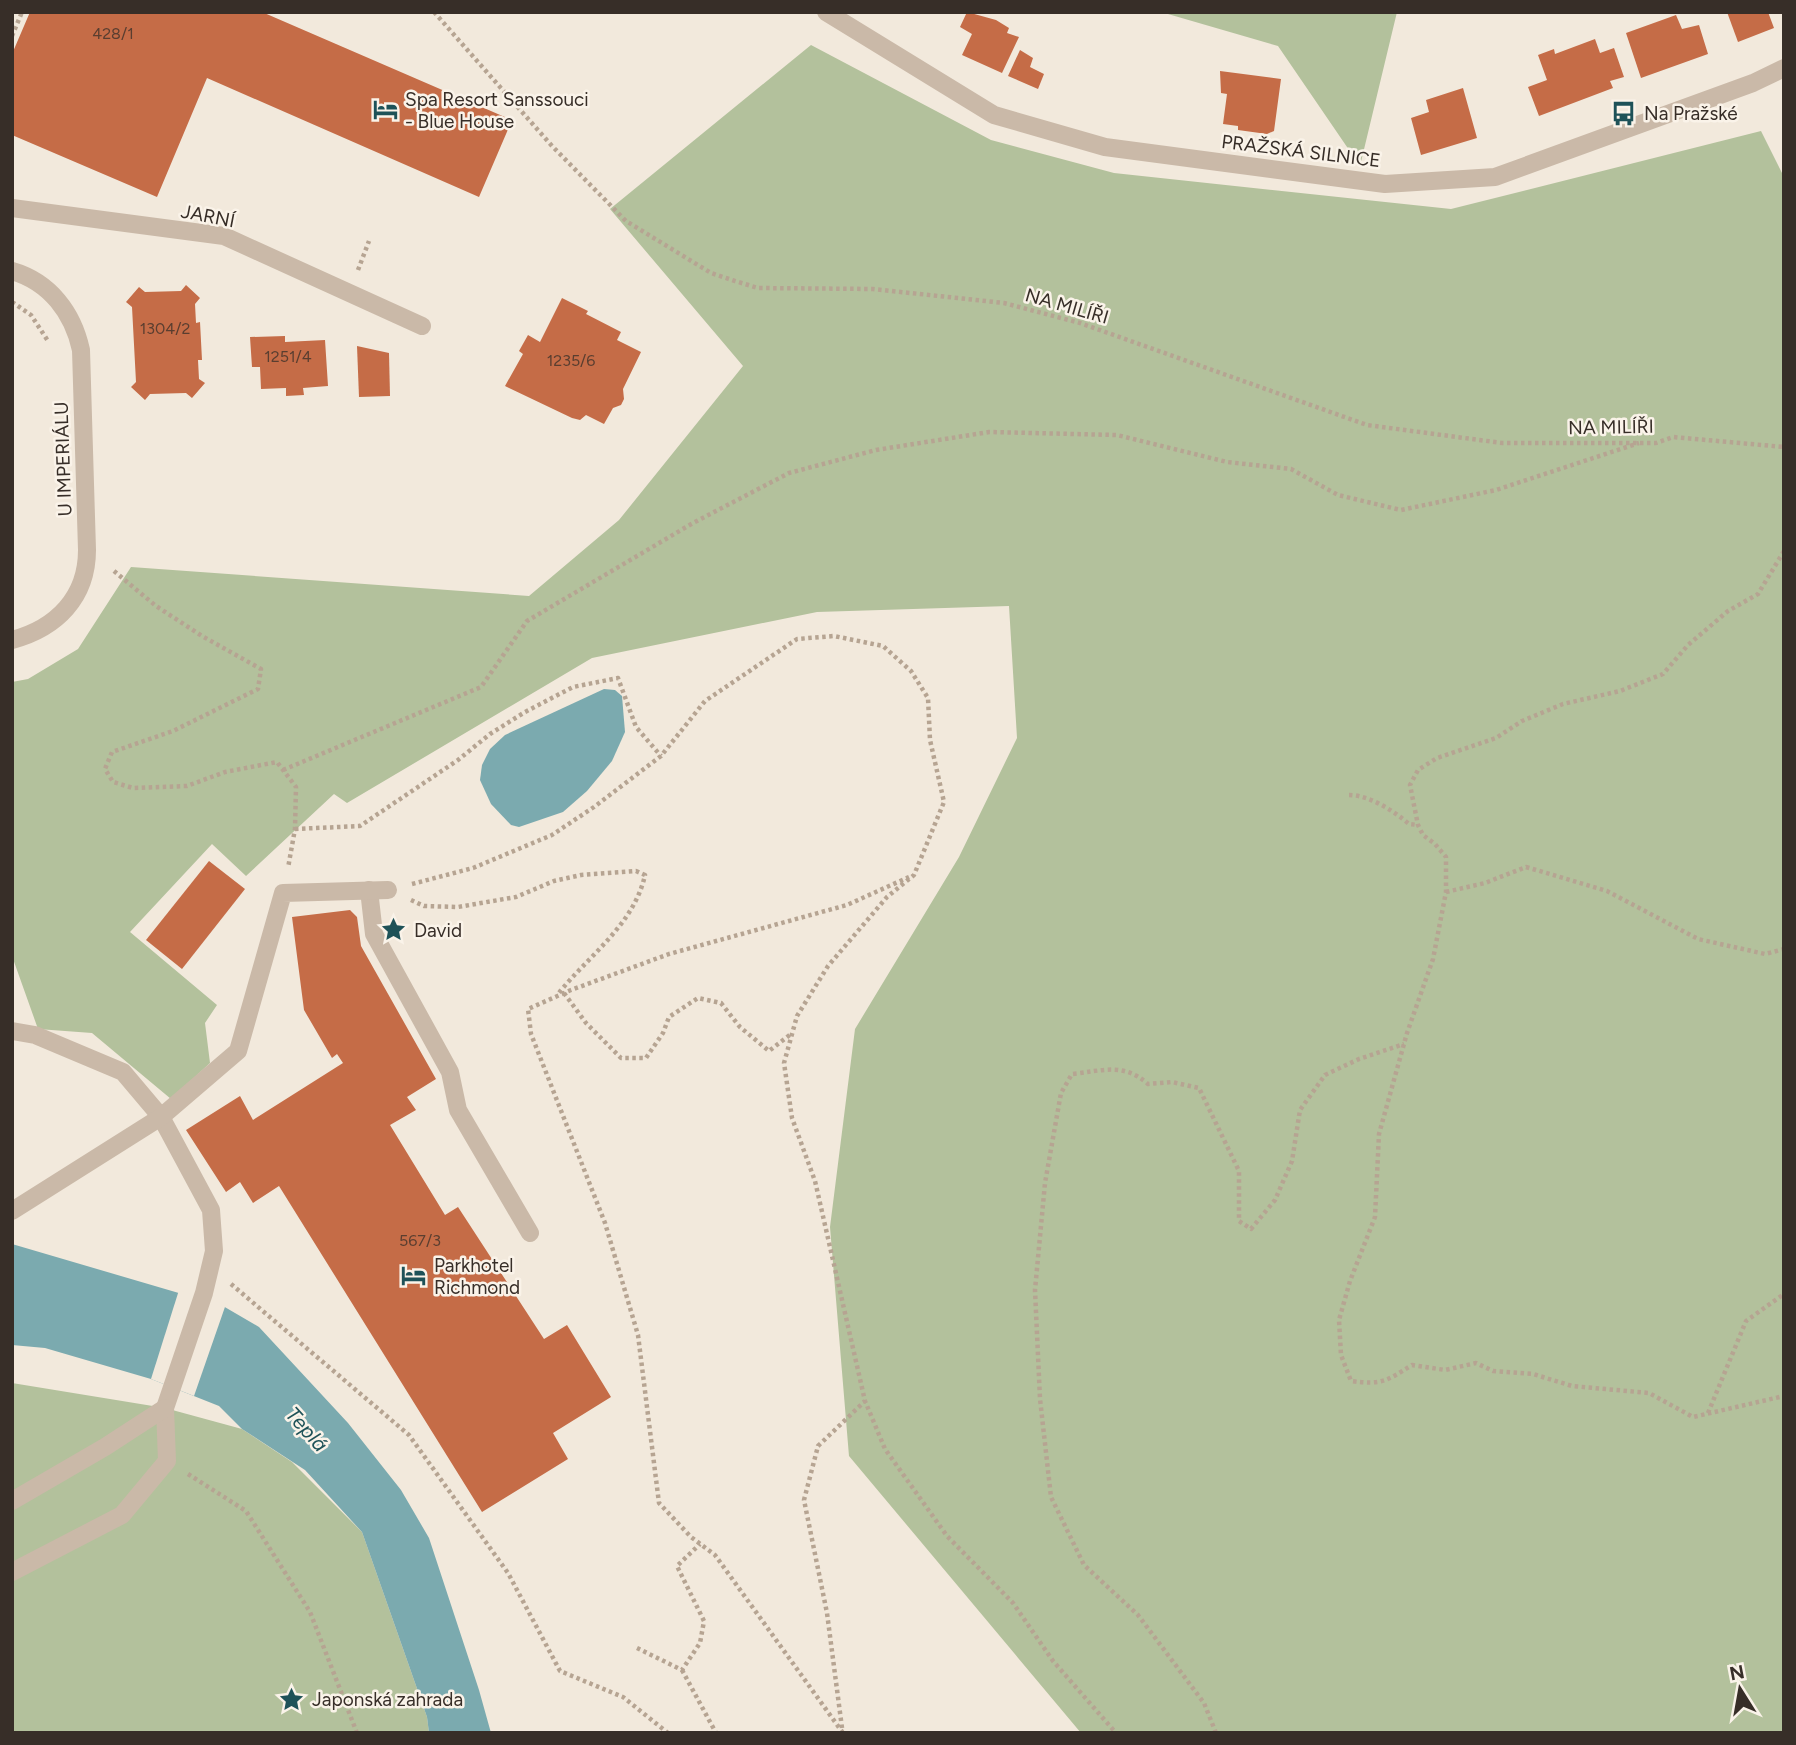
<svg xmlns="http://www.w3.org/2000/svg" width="1796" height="1745" viewBox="0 0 1796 1745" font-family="Figtree,sans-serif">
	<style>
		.green { fill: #b3c19c }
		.water { fill: #7baaaf }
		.pier { fill: #f2e9dc }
		.building { fill: #c56c47 }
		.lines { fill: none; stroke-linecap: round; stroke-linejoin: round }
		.path { stroke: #b6a492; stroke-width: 4.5; stroke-dasharray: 3.5 3.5; stroke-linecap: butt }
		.service { stroke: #cab9a8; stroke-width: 18 }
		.minor { stroke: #cab9a8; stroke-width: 18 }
		.tertiary { stroke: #cab9a8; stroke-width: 18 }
		.labels { text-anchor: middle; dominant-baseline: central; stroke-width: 5; stroke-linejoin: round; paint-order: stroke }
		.number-label { font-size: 16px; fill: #5a3e30 }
		.poi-label { font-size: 19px; fill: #372e28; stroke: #faf3e9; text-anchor: start }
		.street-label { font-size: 19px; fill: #372e28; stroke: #faf3e9 }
		.water-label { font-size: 21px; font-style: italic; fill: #1e5258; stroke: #faf3e9 }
	</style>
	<rect width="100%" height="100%" fill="#f2e9dc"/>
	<g class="green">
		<path d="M1161,12H1397L1360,166L1278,46Z"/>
		<path d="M811,45L991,140L1114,173L1451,209L1761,131L1784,177V1733H1081L849,1456L830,1227L855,1029L959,857L1017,738L1009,606L817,612L592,658L347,803L334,794L246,876L212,844L130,932L217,1005L205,1023L210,1063L171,1099L92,1033L38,1029L12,956V682L28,679L78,649L131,567L529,596L619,520L743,366L610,209Z"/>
		<path d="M12,1383L165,1408L242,1429L292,1462L362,1532L427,1717L429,1733H12Z"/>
	</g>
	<g class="water">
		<path d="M604,689L615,690L622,696L625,732L612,761L587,791L563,812L519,827L511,825L491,804L480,780L482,765L490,749L505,735Z"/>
		<path d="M12,1244L223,1306L259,1327L348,1423L401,1490L429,1538L479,1690L491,1733H429L427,1717L362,1532L305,1470L242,1429L219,1406L151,1379L45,1348L12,1345Z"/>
	</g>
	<path class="pier" d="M179,1290L226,1304L194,1396L151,1379Z"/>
	<g class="building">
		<path d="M30,12H262L512,120L479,197L207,78L157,197L12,135V54Z"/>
		<path d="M967,12L996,20L1009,28L1007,33L1019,37L1002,73L962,55L972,34L960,27Z"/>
		<path d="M1727,12H1768L1774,28L1738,42Z"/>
		<path d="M1676,15L1682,29L1699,25L1708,54L1641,78L1626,33Z"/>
		<path d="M1595,39L1600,53L1614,48L1624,77L1610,81L1613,88L1539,116L1528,87L1547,80L1538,55L1554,49L1555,54Z"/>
		<path d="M1020,50L1033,58L1030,67L1044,74L1038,89L1008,76Z"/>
		<path d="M1220,71L1281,79L1274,131L1267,134L1238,130V126L1223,124L1227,94L1221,93Z"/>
		<path d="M1463,88L1477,138L1421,155L1411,118L1429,112L1426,100Z"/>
		<path d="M186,285L200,298L195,304L196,323L200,322L202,360H198L199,379L205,383L192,398L186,393L150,394L145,400L131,387L136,382L132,307L126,302L139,287L145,292L181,291Z"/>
		<path d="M562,298L588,311L586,314L621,332L617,340L641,352L623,389L624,399L621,405L613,408L604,424L586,415L580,420L572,418L505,386L523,354L519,351L528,335L540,342Z"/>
		<path d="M285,336V342L325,340L328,386L303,388L304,395L286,396V388L261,389L260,367H252L250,337Z"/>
		<path d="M357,346L389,353L390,396L359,397Z"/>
		<path d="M209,861L245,889L182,969L146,940Z"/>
		<path d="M350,910L357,917L361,946L436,1079L407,1097L416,1110L390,1125L445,1215L458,1207L544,1339L567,1325L611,1397L553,1433L568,1459L482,1512L279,1186L253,1203L240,1182L226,1192L186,1130L240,1096L253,1120L343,1063L337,1054L332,1058L304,1010L292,917Z"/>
	</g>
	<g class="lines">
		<g class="path">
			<path d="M434,12L552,146L626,221L711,273L735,281L758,288L873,289L1004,303L1080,323L1367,425L1502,443H1656L1673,437L1784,447"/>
			<path d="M12,36L22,12"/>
			<path d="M358,270L369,241"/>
			<path d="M12,302L31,315L48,341"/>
			<path d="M1784,551L1758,594L1728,611L1688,645L1663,674L1620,691L1563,704L1522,721L1496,738L1437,758L1418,770L1410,785L1418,825L1423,835L1435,844L1446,857V892L1433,959L1407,1033L1379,1134L1375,1217L1350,1281L1339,1320L1341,1355L1351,1381C1383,1385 1386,1381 1412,1365L1445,1370L1476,1363L1493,1371L1533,1374L1572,1386L1649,1393L1693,1417L1784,1396"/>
			<path d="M114,571L156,606L202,636L261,669L258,689L173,731L112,752L105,769L113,782L133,788L187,786L225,772L277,762L296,787L295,829L288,868"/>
			<path d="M283,770L481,687L527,621L693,523L789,473L876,450L989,432L1117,435L1227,462L1291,469L1338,495L1401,510L1496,490L1639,443"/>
			<path d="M1349,795C1369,795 1394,811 1409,824L1418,825"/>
			<path d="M295,829L360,826L458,760L490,734L525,712L573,687L618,678L636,727L661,756"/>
			<path d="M412,884L473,868L552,835L594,807L661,756L705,701L797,639L834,636L883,646L911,671L928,698L930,740L944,802L914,875L887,897L828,966L797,1016L784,1063L792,1118L815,1181L865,1401L885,1449L947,1536L1013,1603L1053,1661L1116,1733"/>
			<path d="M1446,892L1485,883L1526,867L1607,891L1698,939L1765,954L1784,949"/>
			<path d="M411,900L424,906L458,907L516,897L554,881L581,875L636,871L645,875C634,925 588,956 558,994"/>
			<path d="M564,993L586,1023L621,1058H646L663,1033L669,1017L698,998L721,1003L740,1027L769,1051L791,1034"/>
			<path d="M231,1284L409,1435L508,1573L560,1671L623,1697L668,1733"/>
			<path d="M1708,1413L1746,1321L1784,1294"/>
			<path d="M188,1474L246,1511L310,1612L357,1733"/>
			<path d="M637,1648L682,1670L700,1643L704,1621L677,1566L700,1544"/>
			<path d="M682,1670L716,1733"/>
			<path d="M842,1728L827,1613L804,1500L818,1446L865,1401"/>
			<path d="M843,1733L715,1555L691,1537L659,1503L638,1335L605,1223L531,1034L528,1009L571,990L669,954L847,905L909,877"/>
			<path d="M1216,1733L1204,1703L1138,1615L1084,1565L1051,1497L1040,1399L1035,1290L1045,1183L1061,1093L1072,1074C1102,1071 1123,1062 1148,1084L1172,1082L1199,1088L1239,1171V1221L1251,1229L1275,1200L1292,1161L1300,1110L1325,1075L1359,1059L1404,1044"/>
		</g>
		<g class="service">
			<path d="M369,890L374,934L450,1072L458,1110L530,1233"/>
			<path d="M12,1031L35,1035L123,1072L161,1117L211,1210L214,1251L204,1293L165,1408L167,1461L122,1515L12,1572"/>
			<path d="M12,1211L161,1117L238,1051L283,893L388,890"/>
			<path d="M12,1501L105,1447L165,1408"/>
		</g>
		<path class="minor" d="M12,208L224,236L422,326"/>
		<g class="tertiary">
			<path d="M826,12L994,115L1105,147L1385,184L1495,177L1753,83L1784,68"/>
			<path d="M12,271C50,282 73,313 81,350L87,550C87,597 57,628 12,640"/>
		</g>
	</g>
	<defs>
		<symbol id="hotel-bare" viewBox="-9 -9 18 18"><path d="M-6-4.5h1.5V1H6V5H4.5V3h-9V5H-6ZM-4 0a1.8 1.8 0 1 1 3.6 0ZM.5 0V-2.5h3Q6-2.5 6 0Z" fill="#1e5258" stroke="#faf3e9" stroke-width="2.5" paint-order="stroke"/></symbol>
		<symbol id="bus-bare" viewBox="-9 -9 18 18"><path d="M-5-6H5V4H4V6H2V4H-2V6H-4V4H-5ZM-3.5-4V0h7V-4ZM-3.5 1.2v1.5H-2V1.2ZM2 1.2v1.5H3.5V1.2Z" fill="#1e5258" stroke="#faf3e9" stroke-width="2.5" paint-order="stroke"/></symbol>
		<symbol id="sight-bare" viewBox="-9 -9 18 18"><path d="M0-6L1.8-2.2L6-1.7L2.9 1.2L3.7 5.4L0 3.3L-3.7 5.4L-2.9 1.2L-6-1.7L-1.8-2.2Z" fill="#1e5258" stroke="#faf3e9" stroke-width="2.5" paint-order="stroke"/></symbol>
	</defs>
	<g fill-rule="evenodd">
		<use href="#hotel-bare" x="368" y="92" width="35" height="35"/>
		<use href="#bus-bare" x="1606" y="96" width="35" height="35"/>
		<use href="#sight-bare" x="376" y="912" width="35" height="35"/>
		<use href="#hotel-bare" x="396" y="1258" width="35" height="35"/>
		<use href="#sight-bare" x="274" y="1682" width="35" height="35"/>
	</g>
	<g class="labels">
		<g class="number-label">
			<text x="113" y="33">428/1</text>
			<text x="165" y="328">1304/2</text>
			<text x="288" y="356">1251/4</text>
			<text x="571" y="360">1235/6</text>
			<text x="420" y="1240">567/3</text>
		</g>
		<g class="poi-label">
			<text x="405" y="99">Spa Resort Sanssouci<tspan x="405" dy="22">- Blue House</tspan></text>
			<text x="1644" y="113">Na Pražské</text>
			<text x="414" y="930">David</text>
			<text x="434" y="1265">Parkhotel<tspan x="434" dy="22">Richmond</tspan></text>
			<text x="312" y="1699">Japonská zahrada</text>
		</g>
		<g class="street-label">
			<text transform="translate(1301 151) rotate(7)">PRAŽSKÁ SILNICE</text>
			<text transform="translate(208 216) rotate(11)">JARNÍ</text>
			<text transform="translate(1067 306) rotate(16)">NA MILÍŘI</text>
			<text transform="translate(1611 427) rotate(-1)">NA MILÍŘI</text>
			<text transform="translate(63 459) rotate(-92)">U IMPERIÁLU</text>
		</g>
		<g class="water-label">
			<text transform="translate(307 1429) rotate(48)">Teplá</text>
		</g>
	</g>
	<rect width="1796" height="1745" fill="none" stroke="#372e28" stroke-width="28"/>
	<g transform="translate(1740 1689) rotate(349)" stroke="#faf3e9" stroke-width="5" paint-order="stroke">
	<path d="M0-5L12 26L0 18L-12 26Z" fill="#372e28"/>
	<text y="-10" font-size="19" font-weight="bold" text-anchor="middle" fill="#372e28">N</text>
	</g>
</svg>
